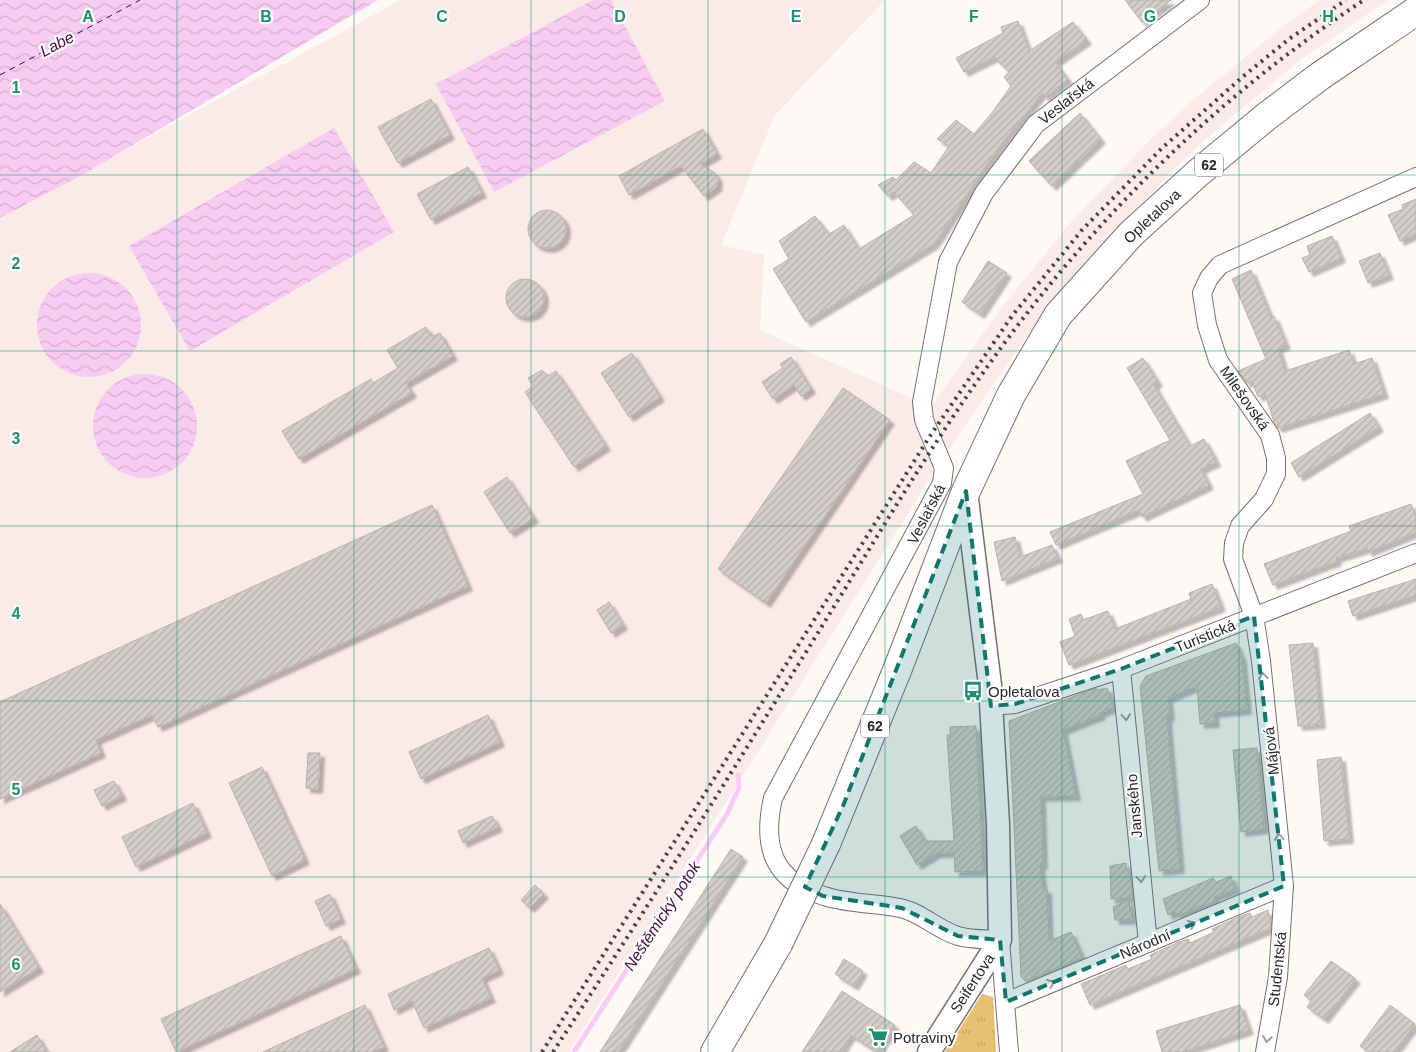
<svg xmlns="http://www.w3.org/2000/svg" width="1416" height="1052" viewBox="0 0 1416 1052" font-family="Arial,sans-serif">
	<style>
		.built { fill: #faeae8 }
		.park { fill: url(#park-tufts) }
		.water { fill: url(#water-waves) }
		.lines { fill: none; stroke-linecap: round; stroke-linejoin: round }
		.stream { stroke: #f8cbf2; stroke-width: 5 }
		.ferry { stroke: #490746; stroke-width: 1; stroke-dasharray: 6 5; stroke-linecap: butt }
		.building { fill: url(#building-hatch); stroke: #b9b2ad; filter: url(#shadow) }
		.minor-casing { stroke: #79706f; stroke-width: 20 }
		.tertiary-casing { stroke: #79706f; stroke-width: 25 }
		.primary-casing { stroke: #79706f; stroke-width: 30 }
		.minor { stroke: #fff; stroke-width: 18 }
		.tertiary { stroke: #fff; stroke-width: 22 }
		.primary { stroke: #fff; stroke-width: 28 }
		.rail { stroke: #474343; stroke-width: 4; stroke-dasharray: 2.5 5; stroke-linecap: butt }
		.primary-bridge-casing { stroke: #79706f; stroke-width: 30; stroke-linecap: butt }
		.primary-bridge { stroke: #fff; stroke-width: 28 }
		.oneway { stroke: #9f9d9d }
		.marked { fill: #0f766e; fill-opacity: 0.2; stroke: #0f766e; stroke-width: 4; stroke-dasharray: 10 6; stroke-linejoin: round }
		.grid { fill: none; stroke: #1e8e6f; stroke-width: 1; stroke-opacity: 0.55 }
		.labels { text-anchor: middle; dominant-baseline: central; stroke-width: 4.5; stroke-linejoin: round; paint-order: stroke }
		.shield { fill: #fff; stroke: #6a6767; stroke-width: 1 }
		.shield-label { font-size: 14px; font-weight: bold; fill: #2a2626 }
		.street-label { font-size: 15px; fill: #2a2626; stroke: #fff }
		.poi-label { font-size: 15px; fill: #2a2626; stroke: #fff; text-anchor: start }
		.water-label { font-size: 16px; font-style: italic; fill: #490746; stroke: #fff }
		.grid-label { font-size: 16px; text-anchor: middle; font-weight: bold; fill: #1e8e6f; stroke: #fff; stroke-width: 4.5; stroke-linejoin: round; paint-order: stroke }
	</style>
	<defs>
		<pattern id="park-tufts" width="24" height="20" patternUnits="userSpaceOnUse" patternTransform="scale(1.25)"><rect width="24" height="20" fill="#e6c074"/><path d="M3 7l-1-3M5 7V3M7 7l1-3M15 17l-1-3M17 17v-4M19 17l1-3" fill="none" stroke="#c5a564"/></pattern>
		<pattern id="water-waves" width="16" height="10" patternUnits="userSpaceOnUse" patternTransform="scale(1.25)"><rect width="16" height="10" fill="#f8cbf2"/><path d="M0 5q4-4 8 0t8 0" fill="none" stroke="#d5aecf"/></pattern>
		<pattern id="building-hatch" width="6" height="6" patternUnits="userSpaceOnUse" patternTransform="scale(1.25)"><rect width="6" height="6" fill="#d4cdc8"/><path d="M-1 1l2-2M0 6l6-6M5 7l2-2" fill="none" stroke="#b6b0ac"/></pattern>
		<filter id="shadow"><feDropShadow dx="4.5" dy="4.5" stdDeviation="1" flood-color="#0004"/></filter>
	</defs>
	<rect width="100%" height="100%" fill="#fef8f7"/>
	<path class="built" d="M401,0H885L775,115L721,245L764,255L760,330L931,407L1001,308L1072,221L1152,138L1192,101L1281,28L1320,0H1388L1303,58L1217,129L1178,165L1100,246L1031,330L946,453L569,1052H0V218Z"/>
	<path class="park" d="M982,994L993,997L996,1052H945Z"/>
	<g class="water">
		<path d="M0,0H378L84,174L0,218Z"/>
		<path d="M593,0H611L665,101L494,192L436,84Z"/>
		<path d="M334,128L394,232L190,351L129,246Z"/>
		<circle cx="89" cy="325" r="52"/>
		<circle cx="145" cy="426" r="52"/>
	</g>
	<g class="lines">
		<path class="stream" d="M574,1052L727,814L739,788L738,775"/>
		<path class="ferry" d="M0,75L140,0"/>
	</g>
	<g class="building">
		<path d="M1125,0H1171L1142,22Z"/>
		<path d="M1018,21L1029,51L1073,22L1087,40L1055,62L1068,79L1045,97L1042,93L997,149L934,244L806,322L773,269L789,259L779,241L815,216L829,234L844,225L859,249L914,215L894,192L888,196L878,185L893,177L896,180L914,162L931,173L949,146L937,139L956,120L974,134L991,114L1011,86L1004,77L1009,72L994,57L964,72L956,58L1003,33L1001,27Z"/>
		<path d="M431,99L450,135L398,163L378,127Z"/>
		<path d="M1080,113L1101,139L1052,186L1029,161Z"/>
		<path d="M703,129L717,154L700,164L715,173L718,179L717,187L704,196L681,166L629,195L619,176Z"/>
		<path d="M468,167L482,193L431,220L417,194Z"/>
		<path d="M1416,199V236L1415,234L1400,241L1388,215L1403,209L1402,205Z"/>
		<circle cx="547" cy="229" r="19"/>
		<path d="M1332,236L1341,258L1309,272L1302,258L1310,255L1307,246Z"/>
		<path d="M1380,253L1389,275L1368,283L1359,261Z"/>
		<path d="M988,261L1007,273L980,314L962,302Z"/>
		<path d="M1251,270L1271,318L1274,316L1286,345L1278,348L1285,371L1349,350L1354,364L1372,358L1384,394L1278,428L1274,422L1265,394L1258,397L1252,381L1247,383L1238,371L1266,359L1232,279Z"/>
		<circle cx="525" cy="298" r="19"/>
		<path d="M426,327L432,337L440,333L453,356L406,383L412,393L299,459L282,431L371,379L373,383L398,368L387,350Z"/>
		<path d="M632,353L660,397L629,417L601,373Z"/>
		<path d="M791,357L811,389L801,396L794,385L773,399L762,382L783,368L780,364Z"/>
		<path d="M1143,358L1158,382L1154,385L1190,446L1204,439L1212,453L1216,462L1201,469L1209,485L1142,517L1139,510L1056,545L1050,532L1143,494L1126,461L1170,440L1127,368Z"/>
		<path d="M542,370L548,376L556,371L606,446L574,467L525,392L533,386L528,378Z"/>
		<path d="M843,388L890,420L766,603L718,569Z"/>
		<path d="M1370,413L1379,427L1299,477L1291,463Z"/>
		<path d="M507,477L534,518L510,533L484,492Z"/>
		<path d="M1411,504L1416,517V532L1368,552L1367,548L1336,558L1337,561L1273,585L1264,564L1351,531L1349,526Z"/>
		<path d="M432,505L468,586L158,727L152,715L96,740L101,753L0,799V702Z"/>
		<path d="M1015,537L1020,557L1052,545L1058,558L1002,581L994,542Z"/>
		<path d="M1416,579V595L1353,616L1348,601Z"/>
		<path d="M1212,584L1221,607L1069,665L1060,642L1075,636L1069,619L1081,614L1083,620L1108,611L1115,629L1191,599L1189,593Z"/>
		<path d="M609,602L623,625L611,633L597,610Z"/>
		<path d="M1236,643L1242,658L1247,710L1214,713L1215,723L1200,724L1197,686L1168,698L1170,717H1167L1180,869L1159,871L1140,686L1146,676Z"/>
		<path d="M1313,643L1321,724L1298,726L1289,645Z"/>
		<path d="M1096,688L1097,690L1107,688L1114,707L1100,713L1101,715L1063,730L1076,796L1041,797L1043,865H1040L1043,889H1047L1049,941L1071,932L1082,957L1026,981L1021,977L1009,721Z"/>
		<path d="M488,715L500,742L421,779L409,752Z"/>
		<path d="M976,726L983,871L955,872L954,853H937L917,865L900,836L916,826L925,841H954L947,735H950V727Z"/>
		<path d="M1257,748L1264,829L1241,832L1233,750Z"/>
		<path d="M308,753H320L318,789L306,788Z"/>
		<path d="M1341,757L1349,839L1324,841L1317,760Z"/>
		<path d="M262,767L305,860L272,876L229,783Z"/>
		<path d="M114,781L122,796L102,806L94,790Z"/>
		<path d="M193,803L207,833L136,867L122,837Z"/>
		<path d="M492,816L498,827L463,843L458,831Z"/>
		<path d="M731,849L743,857L636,1024L618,1052H600Z"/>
		<path d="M1126,863L1127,871H1130L1133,898L1111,899L1110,866Z"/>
		<path d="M1231,876L1235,889L1214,897L1215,901L1177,916L1176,912L1168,915L1163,899L1213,878L1216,882Z"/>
		<path d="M535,885L544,894L530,908L521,900Z"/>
		<path d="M330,894L341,919L326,926L315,901Z"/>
		<path d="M1129,900L1132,920H1115L1113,907Z"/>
		<path d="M0,904L39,968L0,992Z"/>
		<path d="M1268,910L1271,928L1090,1005L1081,984L1126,965L1128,969L1152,959L1150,955L1179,942L1188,939L1190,943L1214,932L1212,929L1241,916L1250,913L1252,917Z"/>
		<path d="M341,936L356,969L176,1052L161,1019Z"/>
		<path d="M489,948L499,970L482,978L491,998L424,1028L412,1001L394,1010L388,994Z"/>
		<path d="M844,959L863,971L854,986L835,974Z"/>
		<path d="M1331,961L1356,979L1324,1019L1307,1007L1311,1001L1304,995Z"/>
		<path d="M842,991L895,1025L877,1052L851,1035L840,1052H802Z"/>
		<path d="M365,1005L384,1047L373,1052H263Z"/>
		<path d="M1240,1005L1249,1030L1182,1052H1162L1156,1031Z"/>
		<path d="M1390,1005L1415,1024L1394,1052H1368L1360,1046Z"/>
		<path d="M37,1035L47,1052H10Z"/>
	</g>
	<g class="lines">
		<defs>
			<g id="minor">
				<path d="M1121,669L1148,943"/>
				<path d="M991,706L1015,704L1121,669L1416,553"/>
				<path d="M1006,1002L1284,886"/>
				<path d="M1009,1052L1000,940C987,939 971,940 958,936C938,930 920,912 900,908C875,903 849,904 824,896C773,881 762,847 773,798L942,483L944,468L924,420L922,402L948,262L984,193L1036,124L1200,0"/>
				<path d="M1265,1052L1278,977L1284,886L1261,661L1254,616L1233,559L1234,543L1240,526L1264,499L1276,474V458L1270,435L1218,360L1207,325L1202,293L1209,278L1220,265L1416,177"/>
			</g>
			<path id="tertiary" d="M929,1052L1000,940L998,824L990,685L966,491"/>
			<g id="primary">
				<path d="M826,844L898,668L966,491L1011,395L1058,315L1131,234L1198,173L1267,116L1320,76L1416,11"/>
				<path d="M715,1052L778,944"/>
			</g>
		</defs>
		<use href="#minor" class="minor-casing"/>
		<use href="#tertiary" class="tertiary-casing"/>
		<use href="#primary" class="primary-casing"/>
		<use href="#minor" class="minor"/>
		<use href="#tertiary" class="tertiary"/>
		<use href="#primary" class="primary"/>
		<g class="rail">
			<path d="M542,1052L930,436L1012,316L1082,230L1162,148L1246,74L1289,39L1346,0"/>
			<path d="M553,1052C644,913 732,772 819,631C884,526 946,419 1021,321C1117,196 1232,87 1364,0"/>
		</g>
		<defs>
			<path id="primary-bridge" d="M778,944L826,844"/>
		</defs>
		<use href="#primary-bridge" class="primary-bridge-casing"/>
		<use href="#primary-bridge" class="primary-bridge"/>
	</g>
	<defs><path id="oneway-chevron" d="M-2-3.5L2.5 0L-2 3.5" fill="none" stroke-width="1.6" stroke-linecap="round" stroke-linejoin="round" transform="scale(1.25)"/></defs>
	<g class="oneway">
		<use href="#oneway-chevron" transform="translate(1263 676) rotate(-96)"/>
		<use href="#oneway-chevron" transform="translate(1126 717) rotate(85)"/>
		<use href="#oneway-chevron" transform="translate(1279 837) rotate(-95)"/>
		<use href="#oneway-chevron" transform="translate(1141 879) rotate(85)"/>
		<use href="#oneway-chevron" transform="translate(1192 924) rotate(-23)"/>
		<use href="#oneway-chevron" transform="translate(1051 983) rotate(-23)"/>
		<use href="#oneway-chevron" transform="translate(1267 1039) rotate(100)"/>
	</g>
	<path class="marked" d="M966,491L991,706L1015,704L1121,669L1254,616L1284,886L1006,1002L1000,940L958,936L902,908L823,896L805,887L843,806Z"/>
	<path class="grid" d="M177,0V1052M354,0V1052M531,0V1052M708,0V1052M885,0V1052M1062,0V1052M1239,0V1052M0,175H1416M0,351H1416M0,526H1416M0,701H1416M0,877H1416"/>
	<defs>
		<symbol id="bus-bare" viewBox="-9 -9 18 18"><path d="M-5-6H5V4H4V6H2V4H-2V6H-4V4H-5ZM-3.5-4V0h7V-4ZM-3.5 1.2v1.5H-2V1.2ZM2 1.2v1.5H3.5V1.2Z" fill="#1e8e6f" stroke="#fff" stroke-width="2.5" paint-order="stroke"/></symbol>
		<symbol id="supermarket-bare" viewBox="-9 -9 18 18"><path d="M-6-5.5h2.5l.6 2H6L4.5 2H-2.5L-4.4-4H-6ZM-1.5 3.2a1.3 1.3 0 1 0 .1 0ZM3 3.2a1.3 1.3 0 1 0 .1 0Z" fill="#1e8e6f" stroke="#fff" stroke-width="2.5" paint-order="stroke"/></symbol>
	</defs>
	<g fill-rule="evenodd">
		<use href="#bus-bare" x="959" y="677" width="28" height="28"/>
		<use href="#supermarket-bare" x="864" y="1023" width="28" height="28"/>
	</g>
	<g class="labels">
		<g class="shield">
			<rect x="1195" y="153.5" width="28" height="23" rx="4"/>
			<rect x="861" y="714.5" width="28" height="23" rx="4"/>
		</g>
		<g class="shield-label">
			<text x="1209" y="165">62</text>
			<text x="875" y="726">62</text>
		</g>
		<g class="street-label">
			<text transform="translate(1066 101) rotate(-38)">Veslařská</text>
			<text transform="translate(1152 216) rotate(-43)">Opletalova</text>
			<text transform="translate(1245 398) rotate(55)">Milešovská</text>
			<text transform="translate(926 514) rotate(-63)">Veslařská</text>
			<text transform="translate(1205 636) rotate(-22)">Turistická</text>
			<text transform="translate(1271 751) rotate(-96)">Májová</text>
			<text transform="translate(1134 806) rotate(-95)">Janského</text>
			<text transform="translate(1145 944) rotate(-23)">Národní</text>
			<text transform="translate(1277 969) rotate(-84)">Studentská</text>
			<text transform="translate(972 983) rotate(-57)">Seifertova</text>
		</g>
		<g class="poi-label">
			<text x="988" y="691">Opletalova</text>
			<text x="893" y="1037">Potraviny</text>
		</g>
		<g class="water-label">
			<text transform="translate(57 44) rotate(-28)">Labe</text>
			<text transform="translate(662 916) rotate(-57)">Neštěmický potok</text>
		</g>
	</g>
	<g class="grid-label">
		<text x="88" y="22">A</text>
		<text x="266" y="22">B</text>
		<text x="442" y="22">C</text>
		<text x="620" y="22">D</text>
		<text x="796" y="22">E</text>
		<text x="974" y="22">F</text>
		<text x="1150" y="22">G</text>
		<text x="1328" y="22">H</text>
		<text x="16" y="93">1</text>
		<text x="16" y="269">2</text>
		<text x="16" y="444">3</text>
		<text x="16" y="619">4</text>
		<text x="16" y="795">5</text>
		<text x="16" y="970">6</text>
	</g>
</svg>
